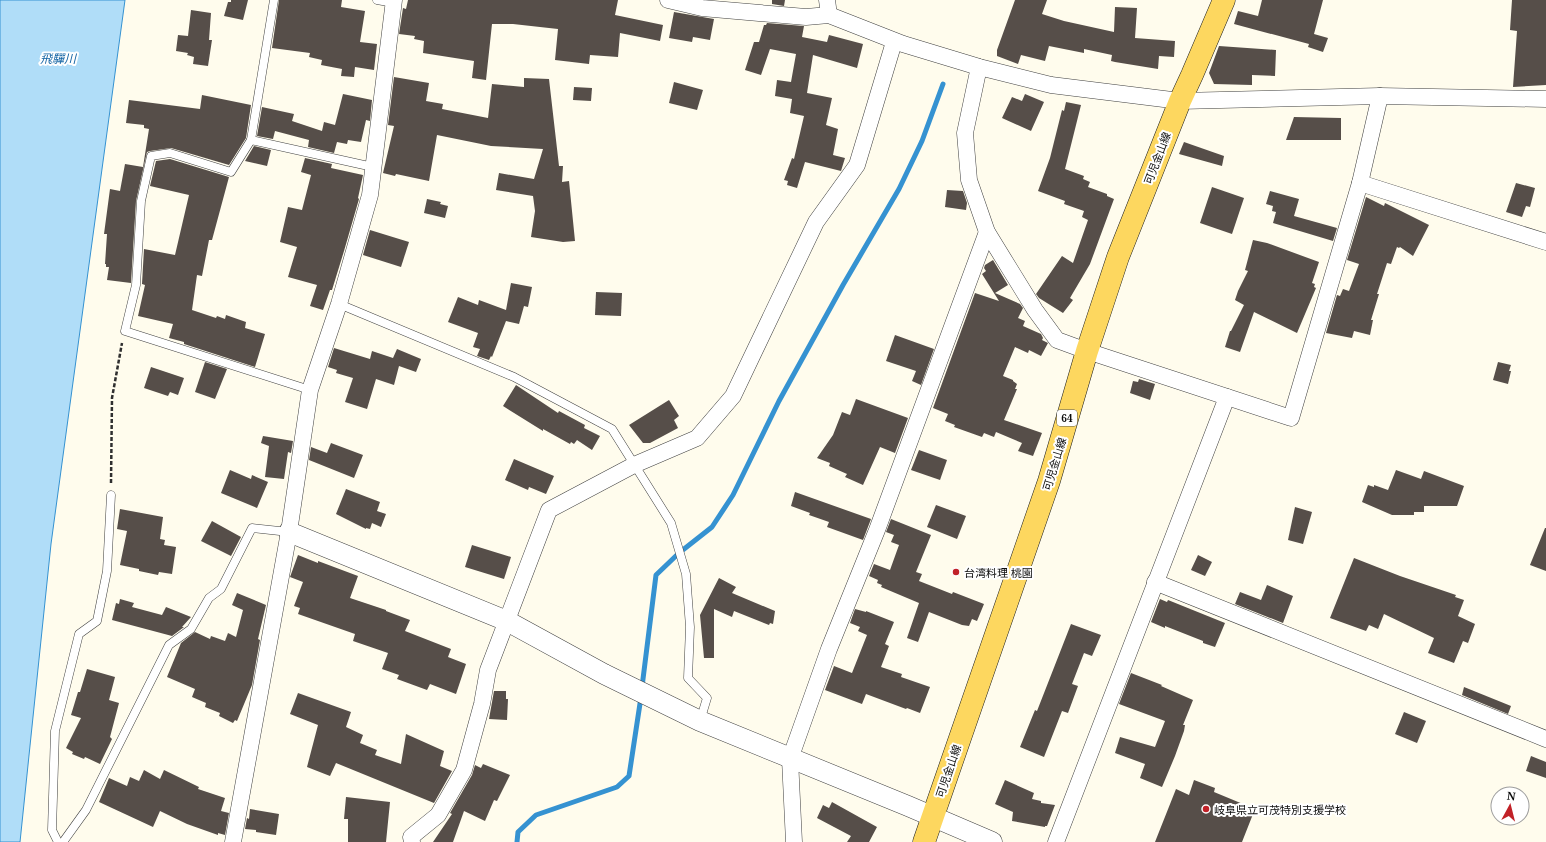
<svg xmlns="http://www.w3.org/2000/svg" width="1546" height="842" viewBox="0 0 1546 842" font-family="'Noto Serif','Noto Sans JP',serif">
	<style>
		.water { fill: #b0ddf8; stroke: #3592d1 }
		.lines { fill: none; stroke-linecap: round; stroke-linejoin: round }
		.stream { stroke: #3592d1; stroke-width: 5 }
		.building { fill: #564e49 }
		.service-casing { stroke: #404040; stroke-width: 9 }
		.minor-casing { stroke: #404040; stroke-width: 17 }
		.tertiary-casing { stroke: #404040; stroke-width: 21 }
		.primary-casing { stroke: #1e1e1e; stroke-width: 23 }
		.path { stroke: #2f2f2f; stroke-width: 2.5; stroke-dasharray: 4 2; stroke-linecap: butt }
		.service { stroke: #fff; stroke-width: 8 }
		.minor { stroke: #fff; stroke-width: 16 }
		.tertiary { stroke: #fff; stroke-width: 20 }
		.primary { stroke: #fdd75f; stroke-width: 22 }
		.poi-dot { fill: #c12127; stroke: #fff; stroke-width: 1.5 }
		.labels { text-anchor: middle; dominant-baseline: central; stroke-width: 4; stroke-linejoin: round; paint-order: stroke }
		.shield { fill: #fff; stroke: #565656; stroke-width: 1 }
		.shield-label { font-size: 10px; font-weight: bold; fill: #0d0d0d }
		.street-label { font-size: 11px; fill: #0d0d0d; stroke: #fff }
		.poi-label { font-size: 11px; fill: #0d0d0d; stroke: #fff; text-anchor: start }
		.water-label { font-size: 12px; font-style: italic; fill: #1263a3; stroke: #fff }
	</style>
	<rect width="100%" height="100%" fill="#fffced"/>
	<path class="water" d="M0,0H125L51,544L20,842H0Z"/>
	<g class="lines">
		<g class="stream">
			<path d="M642,687L656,575L679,553L712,527L733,495L779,401L843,285L899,189L922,141L943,84"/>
			<path d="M517,842L518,832L536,815L617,787L629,776L641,697"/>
		</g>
	</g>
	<g class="building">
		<path d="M231,0H248L243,20L224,16L228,2H231Z"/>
		<path d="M279,0H342L341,7L365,11L360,42L377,44L374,70L355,67L354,77L341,76L342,69L321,65L322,60L309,57L310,53L272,48Z"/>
		<path d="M408,0H618L615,15L663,25L660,41L620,33L618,57L590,55L589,64L555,60L558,29L513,24H492L486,80L472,78L474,61L423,53L424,41L414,39L415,36L399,34L403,8L406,9Z"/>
		<path d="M772,0H785L784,6L772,4Z"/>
		<path d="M1015,0H1047L1042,14L1064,21L1114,32L1115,7L1137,8L1135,38L1175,41L1174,57L1159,56L1158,69L1115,62L1111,61L1112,55L1084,49V53L1049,46L1045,61L1021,55L1018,64L997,56V50Z"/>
		<path d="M1262,0H1323L1314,34L1328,38L1323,52L1308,47L1309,44L1234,24L1238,11L1258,16Z"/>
		<path d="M1512,0H1546V85L1513,87L1517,31L1510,30Z"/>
		<path d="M191,10L211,13L209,40H212L208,66L193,64L194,57L187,55L188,53L176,51L178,35L188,36Z"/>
		<path d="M674,12L714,19L710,40L693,37L692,42L669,38Z"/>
		<path d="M767,23L804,26L802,37L827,42L829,35L863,44L857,68L813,55L807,93L832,98L826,125L838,129L833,155L845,158L841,171L805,162L797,188L787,185L788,181L784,180L792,158L794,159L804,116L790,113L792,99L775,96L777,80L791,82L796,54L770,49L761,75L745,70L754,42H759L764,25H766Z"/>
		<path d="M1219,46L1276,50L1275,76L1252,75V85L1214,84L1209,73Z"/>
		<path d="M394,77L429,83L426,101L443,104L442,109L488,118L492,84L524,87V78L549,79L559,166H563L562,182L569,181L575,241L563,242L531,237L535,211L533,196L496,190L499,173L534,179L543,149L491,146L437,135L429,181L396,174L395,176L383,173L394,126L388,125Z"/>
		<path d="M674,82L703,90L697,110L669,103Z"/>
		<path d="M574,87L592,88L591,101L573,100Z"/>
		<path d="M343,94L372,100L370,121L366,120L361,142L348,140L347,144L337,142L334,153L308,147L309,140L275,131L273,139L257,136L262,107L294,114L292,121L322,131L324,122L335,125Z"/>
		<path d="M1025,94L1044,102L1031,131L1002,118L1012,97L1022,101Z"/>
		<path d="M202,95L251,105L246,138L229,165L171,148L150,151L147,152L136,201L131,283L107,280L109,267H106V264H105L107,234H104L110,189L120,191L125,164L143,167L149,129L144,128V125L126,123L129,100L200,109Z"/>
		<path d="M1066,102L1081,105L1065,169L1084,176L1083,179L1090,182L1088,187L1107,194V196L1114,199L1090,264L1070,298L1073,300L1063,313L1039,298L1036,294L1062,256L1073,263L1088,220L1082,217L1084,211L1064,204L1065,201L1038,191L1050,158L1062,110L1064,111Z"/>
		<path d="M1294,117L1341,118V140H1286Z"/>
		<path d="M1184,142L1224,156L1222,166L1179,154Z"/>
		<path d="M254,146L271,150L267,166L245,161Z"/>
		<path d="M305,158L332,164L331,168L363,175L358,198L359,199L344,251L332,290H330L323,310L310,306L317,285L288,277L297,247L280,242L288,207L302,210L311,175L301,172Z"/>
		<path d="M170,159L229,177L212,240H209L202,276L197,275L192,310L216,318L217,316L225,319L226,315L246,322L245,328L265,334L255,367L184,344V342L169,338L173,324L138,316L145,285L142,284L144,249L175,255L189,195L150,186L156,161Z"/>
		<path d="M1516,183L1535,188L1530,207L1526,206L1522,217L1506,212Z"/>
		<path d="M1212,187L1244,198L1232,234L1200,223Z"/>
		<path d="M947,190L963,191L967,203L966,210L945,207Z"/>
		<path d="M1270,191L1299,199L1294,216L1337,228L1333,241L1273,223L1276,212L1272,211L1273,206L1266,204Z"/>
		<path d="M1366,197L1384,206L1385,203L1429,225L1413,256L1400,247L1399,248L1397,247L1391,264L1387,263L1377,294H1379L1371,320H1373L1370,335L1354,331L1352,338L1326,333L1337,295L1340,296L1343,289L1349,291L1359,264L1347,260Z"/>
		<path d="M427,199L441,202L440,204L448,206L445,218L424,213Z"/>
		<path d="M370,230L409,242L401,267L363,255Z"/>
		<path d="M1253,240L1267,243L1319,262L1312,283L1315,284L1314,287L1316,288L1297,333L1254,312L1240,352L1225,347L1230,331H1231L1244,305L1235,300L1238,291L1248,271L1245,270Z"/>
		<path d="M993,260L1008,285L995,293L1020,304L1023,308L1018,318L1025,321L1023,326L1041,334L1043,338L1042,340L1048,343L1041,356L1029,350L1028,353L1015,347L1003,376L1013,380V381L1017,384L1015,389H1017L1004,420L1042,433L1033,456L1018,451L1022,443L996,432L994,437L984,433L982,437L954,427L955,425L945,421L948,414L933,408L975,293L999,301L982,274L986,271L984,268L985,265Z"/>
		<path d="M511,283L532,287L528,307L524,306L519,324L506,321L492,357L491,356L489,360L477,356L480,349L473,347L478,333L448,322L458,297L478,305L479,300L506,310Z"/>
		<path d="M596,292L622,293L621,316L595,315Z"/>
		<path d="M895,335L934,349L921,385L912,381L916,371L886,361Z"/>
		<path d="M334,348L370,359L372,351L393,358L397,349L421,359L416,372L399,366L394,385L376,379L367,409L345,402L353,378L336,373L337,370L328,367Z"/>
		<path d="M205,362L227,369L215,399L195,392Z"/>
		<path d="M1498,362L1511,365L1509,371H1511L1508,384L1493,380Z"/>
		<path d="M151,367L184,378L178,395L170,392L168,396L144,388Z"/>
		<path d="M1139,379L1155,384L1150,400L1130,393L1133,381L1138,382Z"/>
		<path d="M516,385L558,413L559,411L585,425L584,428L600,436L592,450L577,440L574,444L571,442L570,444L543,429V431L503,406Z"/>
		<path d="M856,399L908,418L895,453L880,447L863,485L845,477L847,474L829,466L830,463L817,458L833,435L842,412L850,415Z"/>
		<path d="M669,400L679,416L674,420L678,428L650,443H643L629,425Z"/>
		<path d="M263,436L293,441L291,453L288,452L284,479L265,477L269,446L261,443Z"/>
		<path d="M331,443L363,455L354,478L309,460L311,447L327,453Z"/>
		<path d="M919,450L947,460L940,480L911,470Z"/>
		<path d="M514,459L554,476L546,494L529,487L528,490L505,480Z"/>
		<path d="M230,470L251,479L252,475L268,482L257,508L221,493Z"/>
		<path d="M1396,470L1421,479L1424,471L1464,486L1457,506H1424V512H1414V515H1392L1362,502L1368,485L1374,487V485L1388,490Z"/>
		<path d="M346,489L380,502L377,511L386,514L381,527L372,523L370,529L366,528V529L336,514Z"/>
		<path d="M795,492L871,519L863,540L827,527L829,522L809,515L810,513L791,506Z"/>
		<path d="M936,505L966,516L957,539L927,527Z"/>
		<path d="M1295,507L1312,512L1303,544L1288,540Z"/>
		<path d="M120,509L163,517L160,539L165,540L164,545L176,547L172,574L159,572L158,575L139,571V569L120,565L127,531L117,529Z"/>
		<path d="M891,519L931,535L916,572L922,574L919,581L952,594L953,592L984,604L977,621L972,619L969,626L962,625L929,612L918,642L907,638L919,603L881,587L882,585L877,583L878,580L869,576L874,564L890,570L899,545L891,542L894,535L886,532Z"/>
		<path d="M212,521L241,537L231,556L201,541Z"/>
		<path d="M1545,528H1546V571L1530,565Z"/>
		<path d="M472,545L511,557L504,579L465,567Z"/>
		<path d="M298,555L318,563V561L358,576L350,598L386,610V611L410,620L405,631L451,649L448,657L466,664L456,694L430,684L427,690L397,679L399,675L382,669L388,653L353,641L355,634L298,614L300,608L294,606L303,582L290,577Z"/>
		<path d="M1198,555L1212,562L1205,576L1191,570Z"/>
		<path d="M1354,558L1400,576L1456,595L1455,597L1464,600L1458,616L1475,624L1468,643L1463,641L1454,663L1428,653L1434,638L1384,614L1378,629L1369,625L1366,631L1330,618Z"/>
		<path d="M719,578L736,587L732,593L775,611L773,624L770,623L769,625L734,611L732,617L714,609V658H704L700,615Z"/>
		<path d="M1267,585L1293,596L1283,623L1235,604L1240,592L1261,600Z"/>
		<path d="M237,593L266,605L258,639L260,640L252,685L237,721L235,720L233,723L219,716L220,713L205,707L206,703L192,697L195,689L167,677L181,643L195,632L210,639L211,636L225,641L228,633L236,637L243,610L232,605Z"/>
		<path d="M120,599L134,603L132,607L162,615L166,607L191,617L182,627H184L172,636L112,620L116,603L119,604Z"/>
		<path d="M1160,599L1167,602L1168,600L1225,623L1215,647L1203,643V641L1165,626V628L1151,622Z"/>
		<path d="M855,609L866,612V611L894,622L885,644L889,646L881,667L902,674L901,677L930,687L920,713L907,708L906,709L866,694L862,704L825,690L834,666L852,673L867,635L858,631L860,627L850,623Z"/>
		<path d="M1071,624L1101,635L1092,656L1084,653L1072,684L1078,686L1068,713L1062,711L1044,757L1020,747L1035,710L1037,711Z"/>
		<path d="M87,669L115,677L109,700L119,703L110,737L112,739L100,764L85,757L84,759L72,754L73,752L66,748L81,718L71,715L78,692H80Z"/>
		<path d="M1131,673L1162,685L1161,686L1193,700L1183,725H1185L1184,731L1175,756L1162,787L1140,778L1145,764L1115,753L1120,737L1155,747L1165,721L1119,704Z"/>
		<path d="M1464,687L1511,706L1508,714L1462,695Z"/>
		<path d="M494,691H506V699H508L507,720L489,719Z"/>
		<path d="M298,693L351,712L346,727L363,735L360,743L377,750L375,755L401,764L406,734L444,751L440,766L452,771L434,803L336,763L330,776L307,767L318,725L290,714Z"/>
		<path d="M1404,712L1426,721L1417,743L1395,734Z"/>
		<path d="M1531,756L1546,762V778L1526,771Z"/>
		<path d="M483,764L510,775L497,801L494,800L485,821L464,811L453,842H433L452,814L450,813L472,775L475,765L481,768Z"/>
		<path d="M144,770L160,779L164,770L199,787L198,789L225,798L221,811L229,813L225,835L218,833V835L187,824L160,811L153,827L99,802L109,778L127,786L130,777L139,781Z"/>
		<path d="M1005,780L1034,793L1032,799L1041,801V803L1055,805L1047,826H1045V827L1012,821L1013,812L995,804Z"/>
		<path d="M1194,780L1215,788L1214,792L1255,809L1242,842H1155L1176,789L1189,795Z"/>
		<path d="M346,797L390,802L386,842H348V819H344Z"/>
		<path d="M832,802L877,827L869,842H847L851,836L817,818L823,805L829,808Z"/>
		<path d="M250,809L279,814L276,835L256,832V830L245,829L247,818L249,819Z"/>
	</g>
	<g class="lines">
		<defs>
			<g id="service">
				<path d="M274,0L251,140L373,167"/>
				<path d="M377,0L394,3"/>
				<path d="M251,140L231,172L170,153L151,156L141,201L136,285L125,331L310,390"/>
				<path d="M339,304L514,377L612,429L671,523L686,574L690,627L688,678L707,698L700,721"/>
				<path d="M58,842L52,830L55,731L79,634L97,621L107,571L111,495"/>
				<path d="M63,842L86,810L169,645L191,629L209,598L221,589L252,528L289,532"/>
			</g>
			<g id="minor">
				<path d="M668,0L702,8L806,17L829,15L903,44L979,67L1051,85L1180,101L1380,96L1546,99"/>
				<path d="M827,0L829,15"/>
				<path d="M979,67L965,133L969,180L987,232L1035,310L1057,340L1087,351L1291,418L1360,183L1380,96"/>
				<path d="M1360,183L1546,242"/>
				<path d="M1155,582L1546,739"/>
				<path d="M233,842L289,532L310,390L339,304L370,195L394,0"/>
				<path d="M412,842L411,837L438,815L464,770L482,704L488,670L549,510L634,465L697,438L733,396L816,222L857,165L894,42"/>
				<path d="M794,842L790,759L829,649L877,530L987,232"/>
				<path d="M1056,842L1227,397"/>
			</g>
			<path id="tertiary" d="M289,532L507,621L604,674L700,721L908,806L992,842"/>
			<path id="primary" d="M924,842L1049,481L1087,351L1118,257L1180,101L1192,75L1224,0"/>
		</defs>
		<use href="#service" class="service-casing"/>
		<use href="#minor" class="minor-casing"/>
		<use href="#tertiary" class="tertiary-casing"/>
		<use href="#primary" class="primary-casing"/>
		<path class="path" d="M111,483L112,398L122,343"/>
		<use href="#service" class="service"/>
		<use href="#minor" class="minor"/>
		<use href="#tertiary" class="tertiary"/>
		<use href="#primary" class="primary"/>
	</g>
	<g class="poi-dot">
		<circle cx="956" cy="572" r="4"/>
		<circle cx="1206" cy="809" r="4"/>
	</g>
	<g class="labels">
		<rect class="shield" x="1057" y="410" width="20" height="16" rx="3"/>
		<g class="shield-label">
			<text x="1067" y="418">64</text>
		</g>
		<g class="street-label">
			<text transform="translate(1157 158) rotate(-69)">可児金山線</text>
			<text transform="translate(1054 464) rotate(-73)">可児金山線</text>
			<text transform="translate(948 771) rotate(-71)">可児金山線</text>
		</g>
		<g class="poi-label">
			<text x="964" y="572">台湾料理 桃園</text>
			<text x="1214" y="809">岐阜県立可茂特別支援学校</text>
		</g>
		<g class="water-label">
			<text x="58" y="58">飛驒川</text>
		</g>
	</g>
	<g transform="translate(1510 806) rotate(7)"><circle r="19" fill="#ffffff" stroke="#9e9e9e"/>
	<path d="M0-3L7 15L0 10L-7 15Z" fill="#c12127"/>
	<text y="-6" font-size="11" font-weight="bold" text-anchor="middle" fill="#0d0d0d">N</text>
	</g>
</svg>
